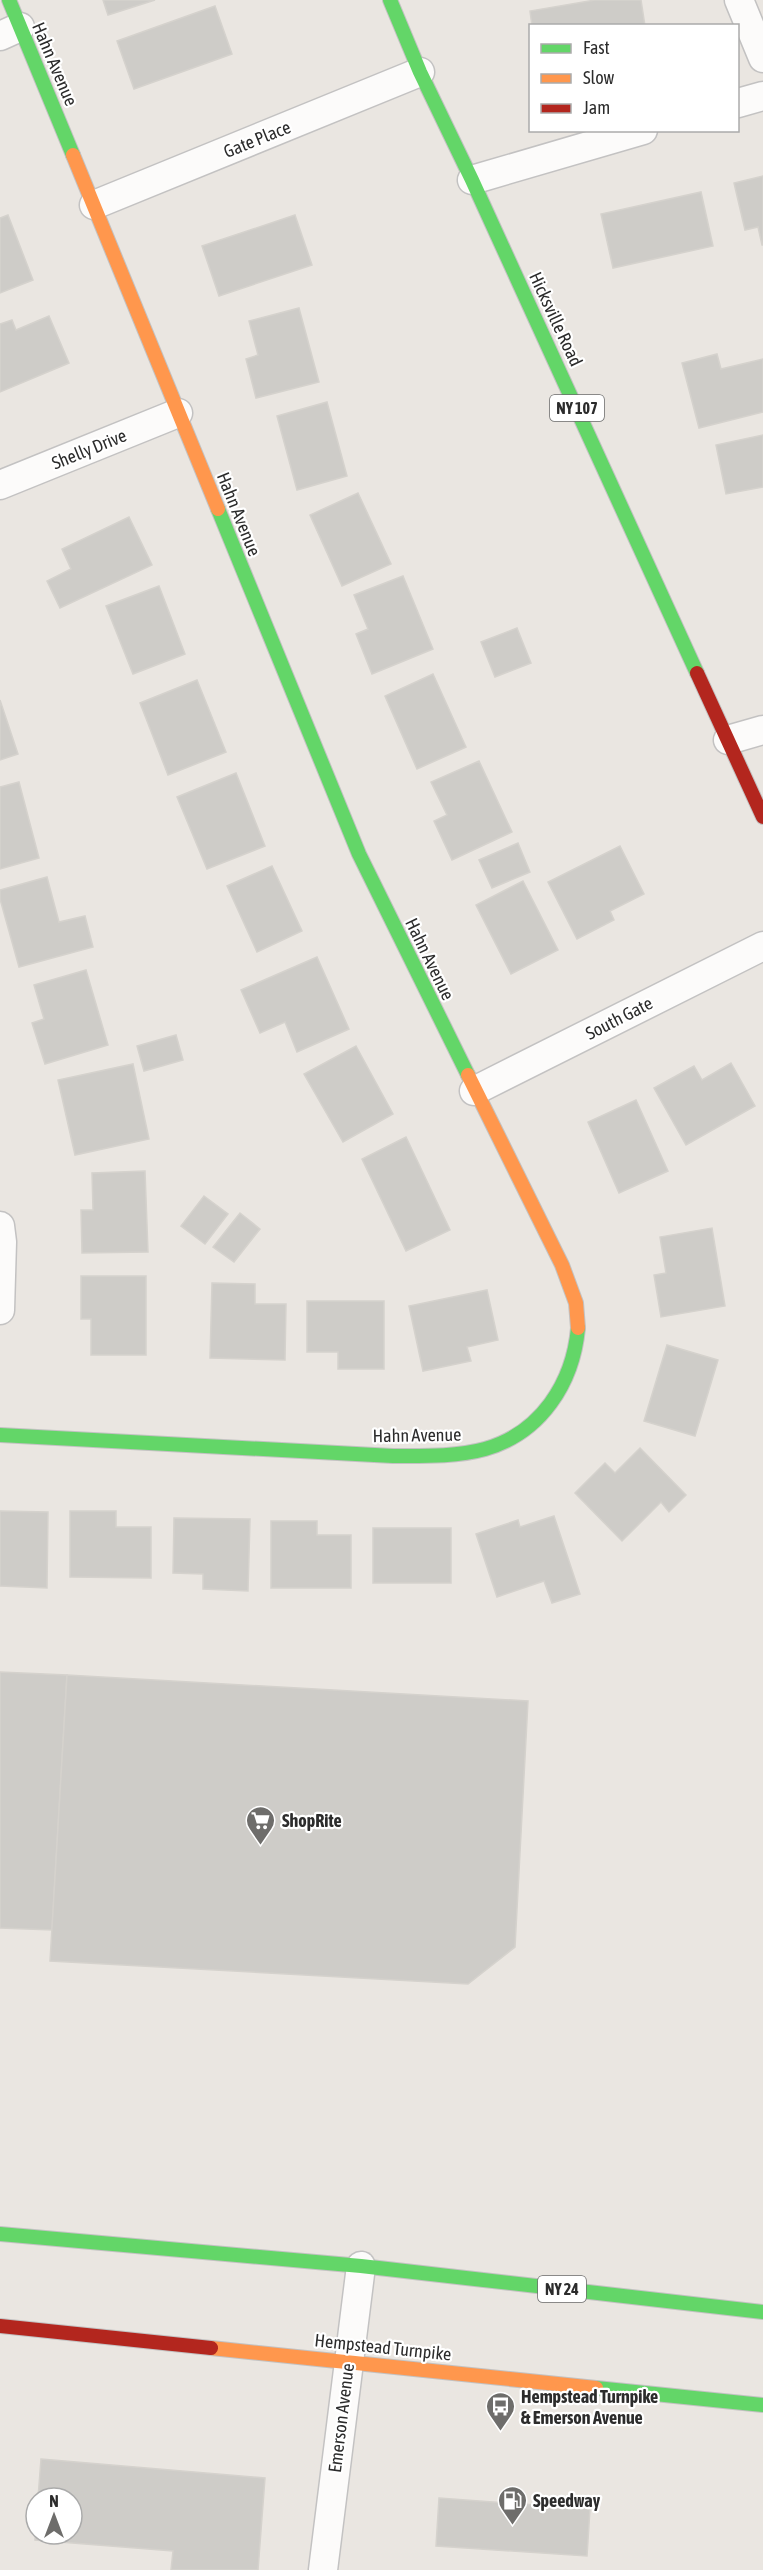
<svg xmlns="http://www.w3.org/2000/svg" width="763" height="2570" viewBox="0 0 763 2570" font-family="'Asap Condensed',sans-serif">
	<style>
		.building { fill: #ceccc8; stroke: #d5d2cd; stroke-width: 1.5 }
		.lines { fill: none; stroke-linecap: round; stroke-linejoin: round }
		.street-casing { stroke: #c3c2c2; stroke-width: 31 }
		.fast-casing { stroke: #c3c2c2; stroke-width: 16 }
		.slow-casing { stroke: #c3c2c2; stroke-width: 16 }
		.jam-casing { stroke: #c3c2c2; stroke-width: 16 }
		.street { stroke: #fcfbfa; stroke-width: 28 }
		.fast { stroke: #63d668; stroke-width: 14 }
		.slow { stroke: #ff974d; stroke-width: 14 }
		.jam { stroke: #b3261e; stroke-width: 14 }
		.labels { text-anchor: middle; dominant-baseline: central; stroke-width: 4.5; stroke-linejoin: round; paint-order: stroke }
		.shield { fill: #fff; stroke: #6b6b6b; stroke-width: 1.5 }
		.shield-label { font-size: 16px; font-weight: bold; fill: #2c2c2c }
		.street-label { font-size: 18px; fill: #2c2c2c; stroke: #fff }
		.poi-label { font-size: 18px; font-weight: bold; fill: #2c2c2c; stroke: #fff; text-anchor: start }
	</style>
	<rect width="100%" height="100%" fill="#eae6e1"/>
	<g class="building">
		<path d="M103,0H155L108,15Z"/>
		<path d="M595,0H641L645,26H532L530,11Z"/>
		<path d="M215,6L232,54L134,89L117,41Z"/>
		<path d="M763,176V245H762L758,227L745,230L734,183Z"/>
		<path d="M701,192L713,246L613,268L601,214Z"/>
		<path d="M8,215L33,280L0,293V218Z"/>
		<path d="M295,215L312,265L219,296L202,246Z"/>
		<path d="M299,308L319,382L256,398L246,359L258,355L249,321Z"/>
		<path d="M49,316L69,363L0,392V324L12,320L16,330Z"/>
		<path d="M717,354L721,369L763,359V412L699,428L682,363Z"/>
		<path d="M327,402L347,476L297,490L277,416Z"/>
		<path d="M763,435V487L726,494L716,445Z"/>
		<path d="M358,493L391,564L342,586L310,515Z"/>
		<path d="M129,517L152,565L60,608L47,581L71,569L62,549Z"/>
		<path d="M403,576L433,649L372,674L356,634L368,629L354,595Z"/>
		<path d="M159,586L185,654L133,674L106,606Z"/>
		<path d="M517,628L531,663L495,677L481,642Z"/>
		<path d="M433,674L466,747L417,769L385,696Z"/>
		<path d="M197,680L226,752L168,775L140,703Z"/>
		<path d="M0,700L18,754L0,760Z"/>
		<path d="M479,761L512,832L452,860L434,821L447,815L431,782Z"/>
		<path d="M236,773L265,846L207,869L177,797Z"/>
		<path d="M19,782L39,858L0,869V787Z"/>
		<path d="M518,843L530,872L492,888L479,860Z"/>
		<path d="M620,846L644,894L610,911L614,920L577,939L548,882Z"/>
		<path d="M272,866L302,931L257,952L227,886Z"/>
		<path d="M47,877L59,922L85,916L93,947L19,967L0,899V890Z"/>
		<path d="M523,881L558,950L511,974L476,905Z"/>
		<path d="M317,957L349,1029L297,1052L285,1022L260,1033L241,990Z"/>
		<path d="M86,970L108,1045L45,1064L32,1023L44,1019L34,985Z"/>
		<path d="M176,1035L183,1060L144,1071L137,1046Z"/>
		<path d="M356,1046L393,1114L343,1142L304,1074Z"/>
		<path d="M731,1063L755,1106L686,1145L654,1088L694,1066L702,1080Z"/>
		<path d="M133,1064L149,1139L75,1155L58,1080Z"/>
		<path d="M636,1100L668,1171L619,1193L588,1122Z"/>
		<path d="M406,1137L450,1230L406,1251L362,1159Z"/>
		<path d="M145,1171L148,1252L82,1253L81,1210H93L92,1173Z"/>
		<path d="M204,1196L228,1214L205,1244L181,1226Z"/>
		<path d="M240,1213L260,1229L234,1262L213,1247Z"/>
		<path d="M712,1228L725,1306L661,1317L654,1275L666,1273L660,1237Z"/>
		<path d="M81,1276H146V1355H91V1319H81Z"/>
		<path d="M212,1283L255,1284V1304H286L285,1360L210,1358Z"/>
		<path d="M487,1290L498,1340L467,1347L471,1361L423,1371L409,1306Z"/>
		<path d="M307,1301H384V1369H338V1352H307Z"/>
		<path d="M667,1345L718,1360L695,1436L644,1421Z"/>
		<path d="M640,1448L686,1495L669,1512L661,1502L622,1541L575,1493L605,1463L615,1473Z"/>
		<path d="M0,1511L48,1512L47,1588L0,1586Z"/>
		<path d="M70,1511H116V1527H151V1578L70,1577Z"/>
		<path d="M554,1516L580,1594L552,1603L544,1581L497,1597L476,1534L518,1520L520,1527Z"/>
		<path d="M174,1518L250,1519L248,1591L203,1589V1574L173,1573Z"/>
		<path d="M271,1521H317V1535H351V1588H271Z"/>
		<rect x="373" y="1528" width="78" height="55"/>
		<path d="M0,1672L67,1675L52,1930L0,1928Z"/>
		<path d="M67,1675L528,1701L515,1947L468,1984L50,1961Z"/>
		<path d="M41,2459L265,2478L258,2570H171L173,2551L35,2540L36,2525V2534H72V2498H38Z"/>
		<path d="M439,2498L590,2509L587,2556L436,2546Z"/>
	</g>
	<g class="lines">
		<defs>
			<g id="street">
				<path d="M739,0L763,58"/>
				<path d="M0,36L20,27"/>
				<path d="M738,103L763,96"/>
				<path d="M472,180L643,130"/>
				<path d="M94,205L420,72"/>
				<path d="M0,485L178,413"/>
				<path d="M728,740L763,730"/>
				<path d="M474,1091L763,946"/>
				<path d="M0,1226L2,1242L0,1310"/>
				<path d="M323,2570L361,2266"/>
			</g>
			<g id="fast">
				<path d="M9,0L73,155"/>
				<path d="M390,0L420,72L472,180L697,673"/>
				<path d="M218,509L359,854L468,1075"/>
				<path d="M0,1435L393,1456C423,1456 456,1457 485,1449C541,1433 573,1383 578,1328"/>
				<path d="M0,2234L361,2266L763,2312"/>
				<path d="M596,2388L763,2405"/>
			</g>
			<g id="slow">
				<path d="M73,155L218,509"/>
				<path d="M468,1075L562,1265L576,1303L578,1328"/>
				<path d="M211,2348L596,2388"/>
			</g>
			<g id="jam">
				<path d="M697,673L763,817"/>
				<path d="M0,2326L211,2348"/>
			</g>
		</defs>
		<use href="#street" class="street-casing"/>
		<use href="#fast" class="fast-casing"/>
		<use href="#slow" class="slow-casing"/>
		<use href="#jam" class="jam-casing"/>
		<use href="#street" class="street"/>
		<use href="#fast" class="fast"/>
		<use href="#slow" class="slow"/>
		<use href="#jam" class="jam"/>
	</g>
	<defs>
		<symbol id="supermarket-pin" viewBox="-11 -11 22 30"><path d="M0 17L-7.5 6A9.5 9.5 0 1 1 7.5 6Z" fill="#6e6d6b" stroke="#fff"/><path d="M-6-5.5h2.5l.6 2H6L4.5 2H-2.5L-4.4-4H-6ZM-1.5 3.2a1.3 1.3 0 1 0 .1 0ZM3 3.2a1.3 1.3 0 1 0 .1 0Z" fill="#fff"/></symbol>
		<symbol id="bus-pin" viewBox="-11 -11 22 30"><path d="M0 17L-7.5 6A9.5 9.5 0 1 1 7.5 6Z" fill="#6e6d6b" stroke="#fff"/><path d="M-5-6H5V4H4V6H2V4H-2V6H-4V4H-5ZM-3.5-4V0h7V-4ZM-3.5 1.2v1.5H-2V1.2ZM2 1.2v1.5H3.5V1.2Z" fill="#fff"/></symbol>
		<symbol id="fuel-pin" viewBox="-11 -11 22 30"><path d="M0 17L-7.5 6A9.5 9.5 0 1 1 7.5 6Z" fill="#6e6d6b" stroke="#fff"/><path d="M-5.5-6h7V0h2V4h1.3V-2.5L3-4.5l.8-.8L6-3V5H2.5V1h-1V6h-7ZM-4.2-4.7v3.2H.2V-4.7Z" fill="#fff"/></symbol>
	</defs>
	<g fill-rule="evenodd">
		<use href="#supermarket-pin" x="244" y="1804" width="33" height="45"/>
		<use href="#bus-pin" x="484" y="2390" width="33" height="45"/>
		<use href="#fuel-pin" x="496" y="2484" width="33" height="45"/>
	</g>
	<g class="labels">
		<g class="shield">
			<rect x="550" y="395" width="54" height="26" rx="4.5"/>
			<rect x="538" y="2276" width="48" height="26" rx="4.5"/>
		</g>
		<g class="shield-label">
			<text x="577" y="408">NY 107</text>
			<text x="562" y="2289">NY 24</text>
		</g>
		<g class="street-label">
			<text transform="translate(55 64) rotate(67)">Hahn Avenue</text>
			<text transform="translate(257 139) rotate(-22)">Gate Place</text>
			<text transform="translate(556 319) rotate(65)">Hicksville Road</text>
			<text transform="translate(89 449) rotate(-22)">Shelly Drive</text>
			<text transform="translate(239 514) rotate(68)">Hahn Avenue</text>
			<text transform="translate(430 959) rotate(64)">Hahn Avenue</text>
			<text transform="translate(619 1018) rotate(-27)">South Gate</text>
			<text transform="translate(417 1435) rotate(-1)">Hahn Avenue</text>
			<text transform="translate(383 2347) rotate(6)">Hempstead Turnpike</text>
			<text transform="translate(341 2418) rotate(-83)">Emerson Avenue</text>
		</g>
		<g class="poi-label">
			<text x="282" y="1820">ShopRite</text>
			<text x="521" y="2396">Hempstead Turnpike<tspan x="521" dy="21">&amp; Emerson Avenue</tspan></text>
			<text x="533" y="2500">Speedway</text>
		</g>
	</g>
	<rect x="529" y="24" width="210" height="108" fill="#ffffff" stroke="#ababab" stroke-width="1.5"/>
	<rect x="541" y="44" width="30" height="9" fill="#63d668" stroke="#ababab" stroke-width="1.5"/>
	<text x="583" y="54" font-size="18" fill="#2c2c2c">Fast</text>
	<rect x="541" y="74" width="30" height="9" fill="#ff974d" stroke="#ababab" stroke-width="1.5"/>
	<text x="583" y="84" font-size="18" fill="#2c2c2c">Slow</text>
	<rect x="541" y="104" width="30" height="9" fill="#b3261e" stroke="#ababab" stroke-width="1.5"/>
	<text x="583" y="114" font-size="18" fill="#2c2c2c">Jam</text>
	<g transform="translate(54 2516)"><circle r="28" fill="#ffffff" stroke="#ababab" stroke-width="1.5"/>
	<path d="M0-4.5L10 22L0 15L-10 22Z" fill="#6e6d6b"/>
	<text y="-9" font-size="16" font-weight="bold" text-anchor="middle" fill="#2c2c2c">N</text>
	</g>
</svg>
